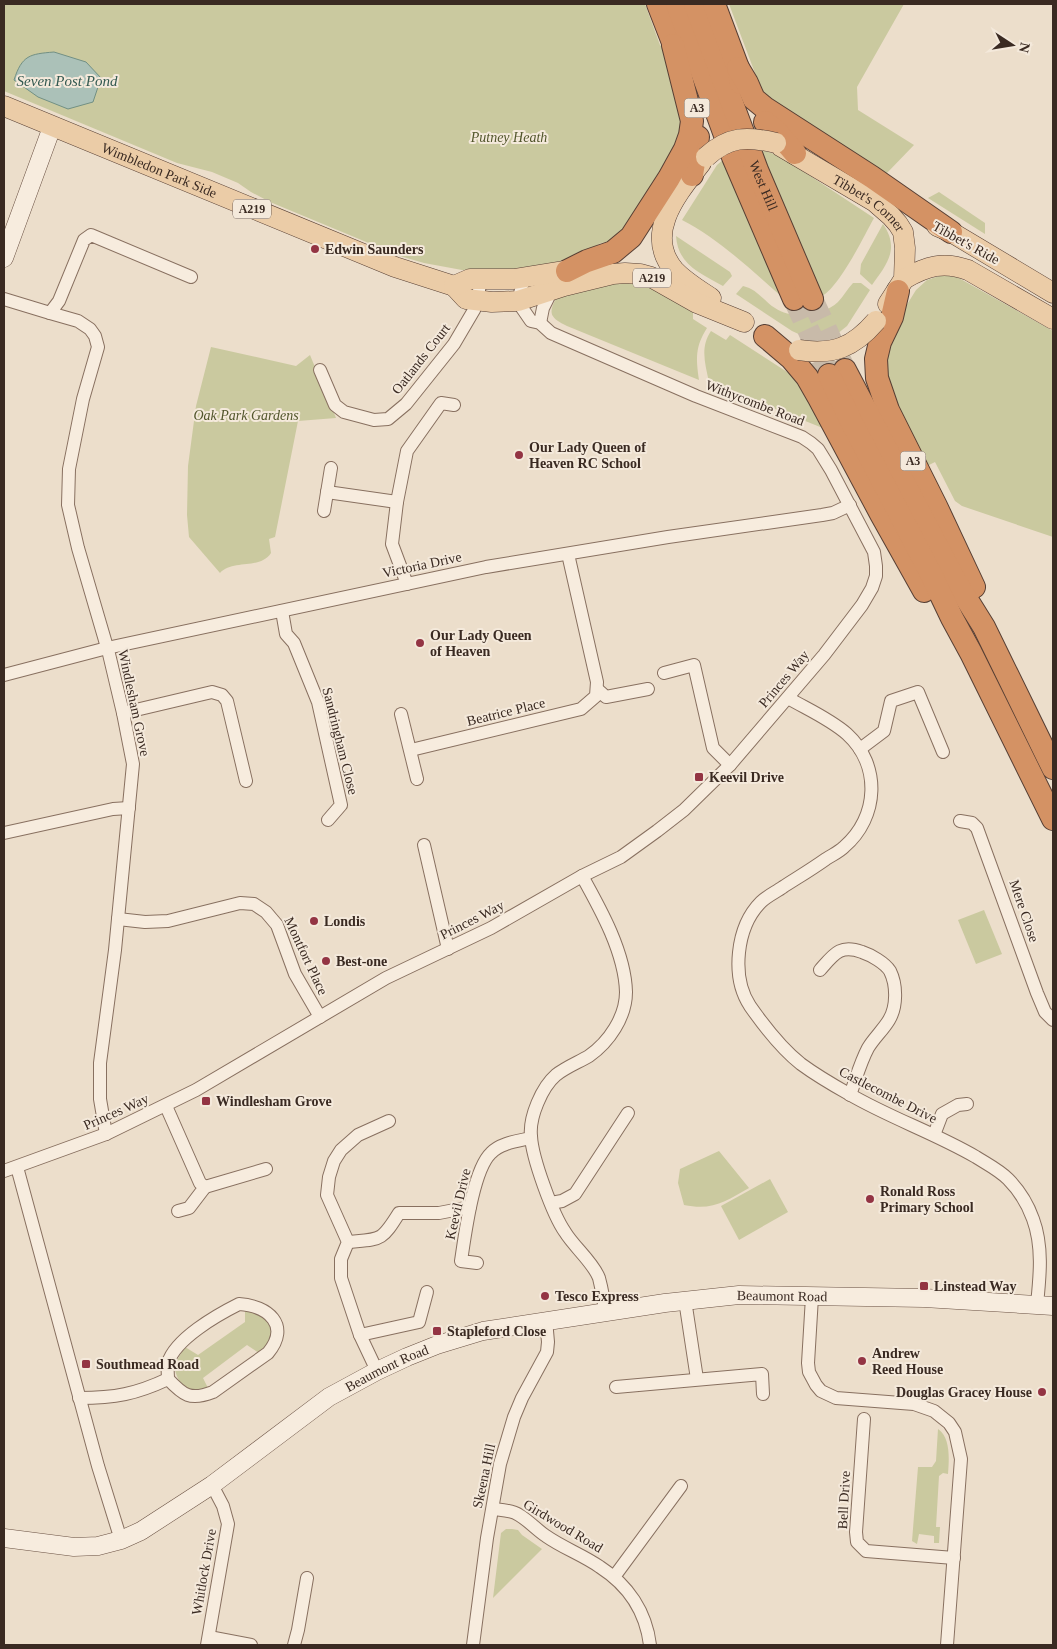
<svg xmlns="http://www.w3.org/2000/svg" width="1057" height="1649" viewBox="0 0 1057 1649" font-family="Georgia,serif">
	<style>
		.green { fill: #cac99f }
		.water { fill: #abc1b8; stroke: #729084 }
		.lines { fill: none; stroke-linecap: round; stroke-linejoin: round }
		.highway-tunnel { stroke: #c8baa9; stroke-width: 22; stroke-dasharray: 22 11; stroke-linecap: butt }
		.street-casing { stroke: #887060; stroke-width: 14 }
		.secondary-casing { stroke: #6a5143; stroke-width: 19 }
		.primary-casing { stroke: #573f34; stroke-width: 21 }
		.highway-casing { stroke: #573f34; stroke-width: 24 }
		.street { stroke: #f7ecde; stroke-width: 12 }
		.secondary { stroke: #f7ecde; stroke-width: 18 }
		.primary { stroke: #ebcca7; stroke-width: 20 }
		.highway { stroke: #d49264; stroke-width: 22 }
		.primary-bridge-casing { stroke: #573f34; stroke-width: 21; stroke-linecap: butt }
		.primary-bridge { stroke: #ebcca7; stroke-width: 20 }
		.poi-dot { fill: #933443; stroke: #f4e9db; stroke-width: 2 }
		.labels { text-anchor: middle; dominant-baseline: central; stroke-width: 4; stroke-linejoin: round; paint-order: stroke }
		.shield { fill: #f4e9db; stroke: #72635a; stroke-width: 1 }
		.shield-label { font-size: 12px; font-weight: bold; fill: #3a2a22 }
		.park-label { font-size: 14px; font-style: italic; fill: #51552b; stroke: #f4e9db }
		.street-label { font-size: 14px; fill: #3a2a22; stroke: #f4e9db }
		.poi-label { font-size: 14px; font-weight: bold; fill: #3a2a22; stroke: #f4e9db; text-anchor: start }
		.water-label { font-size: 15px; font-style: italic; fill: #335951; stroke: #f4e9db }
	</style>
	<rect width="100%" height="100%" fill="#ecdecb"/>
	<g class="green">
		<path d="M4,4H645L660,45L671,58L686,134L623,240L601,243L582,253L557,262L509,272L462,270L424,263L400,256L270,202L251,192L238,183L212,172L177,163L4,91Z"/>
		<path d="M729,4H904L857,87L858,110L914,145L886,174L768,98L761,89Z"/>
		<path d="M760,150L769,152L783,158L874,218C864,236 838,290 820,297Z"/>
		<path d="M724,159L781,296C750,269 719,239 682,220L717,165Z"/>
		<path d="M939,192L985,223V234L928,198Z"/>
		<path d="M883,224C900,249 887,264 872,285L860,274L861,264Z"/>
		<path d="M676,236L730,272L732,276L723,286C700,273 678,265 676,236Z"/>
		<path d="M942,275L957,277L1053,331V537L962,506L955,501L935,462L925,467L884,387L890,332L916,290L927,280Z"/>
		<path d="M635,278L693,312V319L707,328C695,347 696,358 699,380L567,326C551,318 547,314 557,297Z"/>
		<path d="M853,283H861L870,290L847,326L837,334L818,339L805,337L792,331L736,294L743,286C757,289 764,301 775,308C793,320 823,316 838,302C844,296 847,289 853,283Z"/>
		<path d="M711,331L726,340L730,335L801,381L830,431L709,382C705,364 700,347 711,331Z"/>
		<path d="M211,347L296,366L310,355L336,418L298,421L275,537L269,539L271,553C260,570 233,559 220,573L189,537L187,515L188,466L196,406Z"/>
		<path d="M984,910L1002,954L976,964L958,920Z"/>
		<path d="M719,1151L749,1188C726,1201 713,1211 684,1205L678,1183L680,1169Z"/>
		<path d="M770,1179L788,1212L739,1240L721,1206Z"/>
		<path d="M245,1308L263,1314C266,1318 271,1324 272,1329C274,1338 265,1347 259,1353L247,1345L203,1378L209,1390C205,1390 200,1393 196,1392C182,1392 176,1377 174,1365L185,1347L198,1355L245,1322Z"/>
		<path d="M938,1429C951,1438 949,1460 948,1474L943,1473L939,1476L936,1527H940L939,1543H934V1536L919,1534L917,1544L912,1541L918,1467H932L936,1461Z"/>
		<path d="M506,1529H512L518,1530L522,1535L542,1549L493,1598L501,1533Z"/>
	</g>
	<path class="water" d="M54,52L86,62L101,78L93,102L68,109L38,97L14,80C22,55 30,54 54,52Z"/>
	<g class="lines">
		<g class="highway-tunnel">
			<path d="M794,299L829,375"/>
			<path d="M812,299L844,368"/>
		</g>
		<defs>
			<g id="street">
				<path d="M4,299L50,313"/>
				<path d="M540,323L543,308L552,290"/>
				<path d="M320,370L335,405L344,412L374,420L388,419L406,404L454,344L474,310L477,301L481,280"/>
				<path d="M327,492L397,502"/>
				<path d="M324,511L331,468"/>
				<path d="M407,584L392,544L397,502L407,451L441,403L454,405"/>
				<path d="M282,611L286,634L294,643L318,702L341,805L328,820"/>
				<path d="M664,673L694,665L713,748L730,765"/>
				<path d="M4,675L107,648L486,567L668,537L822,515L833,513L850,505"/>
				<path d="M597,689L606,697L648,689"/>
				<path d="M788,698C807,709 830,719 847,734C881,765 879,817 844,847C839,852 832,855 826,859C812,869 797,878 783,887C776,892 767,896 761,902C736,927 731,977 750,1006C764,1026 782,1049 801,1064C816,1075 833,1085 849,1094C890,1118 935,1133 976,1157C987,1164 999,1170 1008,1179C1019,1190 1028,1205 1033,1219C1043,1246 1040,1276 1037,1304"/>
				<path d="M123,713L212,692L222,695L227,701L246,781"/>
				<path d="M401,714L417,779"/>
				<path d="M860,749L884,731L891,701L918,692L943,752"/>
				<path d="M411,750L581,709L596,696L597,682L568,554"/>
				<path d="M960,821L972,823L977,828L1037,993L1045,1012L1053,1020"/>
				<path d="M4,833L113,809L129,808"/>
				<path d="M424,845L448,949"/>
				<path d="M582,876C601,910 625,953 626,992C626,1017 609,1042 589,1056C579,1062 566,1067 556,1075C542,1087 529,1117 531,1136C532,1158 553,1215 565,1232C574,1247 593,1262 599,1278C602,1289 604,1301 605,1312"/>
				<path d="M118,919L145,922L168,921L240,903L254,904L266,912L277,925L295,974L320,1017"/>
				<path d="M820,970C834,954 840,944 862,952C871,955 885,963 890,971C897,985 897,1007 889,1020C883,1030 874,1038 868,1048C860,1063 856,1079 850,1095"/>
				<path d="M166,1106L200,1183L205,1187L189,1208L178,1211"/>
				<path d="M106,1134L100,1099V1063L115,950L133,764L123,713L109,654L78,548L68,505L69,469L83,399L98,347L95,336L90,329L78,321L50,313L59,301L84,240L91,235L191,277"/>
				<path d="M934,1135L942,1114L958,1105L967,1104"/>
				<path d="M17,1167L98,1466L121,1540"/>
				<path d="M4,1171L106,1134L196,1090L386,978L491,928L582,876L621,857L657,831L684,810L730,765L824,655L862,605L872,588L876,576V566L874,552L831,470L818,449L811,443L802,437L696,396L551,333L540,323L531,321L520,305L518,301L524,278"/>
				<path d="M205,1187L266,1169"/>
				<path d="M551,1203L562,1201L575,1194L628,1113"/>
				<path d="M348,1242C381,1239 381,1242 399,1213H439L470,1207"/>
				<path d="M477,1263L461,1261C465,1235 473,1170 491,1153C500,1143 518,1141 531,1138"/>
				<path d="M812,1297L808,1363L809,1372L816,1385L821,1391L836,1398L914,1404L934,1411L949,1423L955,1432L961,1459L947,1645"/>
				<path d="M685,1300L697,1379"/>
				<path d="M239,1304C268,1306 291,1325 268,1353L213,1392C190,1401 183,1395 168,1379C168,1374 167,1367 168,1363C175,1339 217,1315 239,1304Z"/>
				<path d="M360,1335L419,1322L427,1292"/>
				<path d="M377,1371L360,1335L341,1278V1259L348,1242L327,1195L329,1177L334,1161L341,1150L358,1135L389,1121"/>
				<path d="M616,1387L762,1374L763,1394"/>
				<path d="M79,1398C115,1398 136,1394 168,1379"/>
				<path d="M864,1419L856,1532L857,1542L866,1551L954,1558"/>
				<path d="M493,1509C501,1510 512,1510 519,1515C529,1521 537,1530 546,1536C563,1548 583,1555 600,1567C628,1585 646,1612 650,1645"/>
				<path d="M614,1577L681,1486"/>
				<path d="M209,1637L251,1645"/>
				<path d="M207,1645L228,1524L223,1506L212,1485"/>
				<path d="M294,1645L298,1630L307,1578"/>
				<path d="M473,1645L487,1538L500,1464L514,1417L522,1398L547,1352L548,1342L546,1320"/>
			</g>
			<g id="secondary">
				<path d="M4,258L52,127"/>
				<path id="s1" d="M4,1538L74,1547L98,1546L121,1540L141,1531L212,1485L329,1397L377,1371L407,1357L437,1345L483,1331L665,1303L739,1295L924,1298L1053,1306"/>
			</g>
			<g id="primary">
				<path id="s2" d="M4,106L395,267L454,286"/>
				<path id="s3" d="M780,146L875,202L891,216L898,224L903,232L905,248L904,279L888,304"/>
				<path d="M701,163C678,193 643,233 674,270C684,281 699,290 711,298"/>
				<path d="M937,226L951,232L1053,293"/>
				<path d="M904,279C927,266 943,261 968,270L1053,319"/>
				<path d="M454,286L466,299L492,302L518,301L564,286L613,274L625,273L640,274L651,277L697,303L744,322"/>
				<path d="M454,286L470,279H514L582,268"/>
			</g>
			<g id="highway">
				<path d="M658,4L679,58"/>
				<path d="M677,4L733,157L794,299"/>
				<path id="s4" d="M695,4L757,170L812,299"/>
				<path d="M714,4L738,68L741,83"/>
				<path d="M738,68L747,83L754,99L765,108L872,177L951,232"/>
				<path d="M765,122L776,131L795,153"/>
				<path d="M692,175L698,137"/>
				<path d="M567,271L587,261L613,252L631,237L669,178L685,149L690,135L692,121L673,45"/>
				<path d="M898,291L892,317L880,342L876,359L877,378L888,410L936,506L974,587"/>
				<path d="M765,336L791,358L807,377L819,398L881,514L924,591"/>
				<path d="M845,370L956,582L984,627L1053,768"/>
				<path d="M829,375L853,425L931,574L952,618L971,653L1053,819"/>
			</g>
		</defs>
		<use href="#street" class="street-casing"/>
		<use href="#secondary" class="secondary-casing"/>
		<use href="#primary" class="primary-casing"/>
		<use href="#highway" class="highway-casing"/>
		<use href="#street" class="street"/>
		<use href="#secondary" class="secondary"/>
		<use href="#primary" class="primary"/>
		<use href="#highway" class="highway"/>
		<defs>
			<g id="primary-bridge">
				<path d="M706,157C729,136 747,136 776,143"/>
				<path d="M799,350C833,355 853,348 876,321"/>
			</g>
		</defs>
		<use href="#primary-bridge" class="primary-bridge-casing"/>
		<use href="#primary-bridge" class="primary-bridge"/>
	</g>
	<g class="poi-dot">
		<circle cx="315" cy="249" r="5"/>
		<circle cx="519" cy="455" r="5"/>
		<circle cx="420" cy="643" r="5"/>
		<rect x="694" y="772" width="10" height="10" rx="2.5"/>
		<circle cx="314" cy="921" r="5"/>
		<circle cx="326" cy="961" r="5"/>
		<rect x="201" y="1096" width="10" height="10" rx="2.5"/>
		<circle cx="870" cy="1199" r="5"/>
		<rect x="919" y="1281" width="10" height="10" rx="2.5"/>
		<circle cx="545" cy="1296" r="5"/>
		<rect x="432" y="1326" width="10" height="10" rx="2.5"/>
		<circle cx="862" cy="1361" r="5"/>
		<rect x="81" y="1359" width="10" height="10" rx="2.5"/>
		<circle cx="1042" cy="1392" r="5"/>
	</g>
	<g class="labels">
		<g class="shield">
			<rect x="684.5" y="98.5" width="25" height="19" rx="4"/>
			<rect x="233" y="199.5" width="38" height="19" rx="4"/>
			<rect x="633" y="268.5" width="38" height="19" rx="4"/>
			<rect x="900.5" y="451.5" width="25" height="19" rx="4"/>
		</g>
		<g class="shield-label">
			<text x="697" y="108">A3</text>
			<text x="252" y="209">A219</text>
			<text x="652" y="278">A219</text>
			<text x="913" y="461">A3</text>
		</g>
		<g class="park-label">
			<text x="509" y="137">Putney Heath</text>
			<text x="246" y="415">Oak Park Gardens</text>
		</g>
		<g class="street-label">
			<text stroke="none"><textPath href="#s2" startOffset="168">Wimbledon Park Side</textPath></text>
			<text stroke="none"><textPath href="#s4" startOffset="194">West Hill</textPath></text>
			<text stroke="none"><textPath href="#s3" startOffset="106">Tibbet's Corner</textPath></text>
			<text transform="translate(966 243) rotate(29)">Tibbet's Ride</text>
			<text transform="translate(421 359) rotate(-52)">Oatlands Court</text>
			<text transform="translate(755 403) rotate(21)">Withycombe Road</text>
			<text transform="translate(422 565) rotate(-12)">Victoria Drive</text>
			<text transform="translate(784 679) rotate(-50)">Princes Way</text>
			<text transform="translate(134 703) rotate(78)">Windlesham Grove</text>
			<text transform="translate(506 712) rotate(-14)">Beatrice Place</text>
			<text transform="translate(340 741) rotate(76)">Sandringham Close</text>
			<text transform="translate(1024 911) rotate(71)">Mere Close</text>
			<text transform="translate(472 920) rotate(-27)">Princes Way</text>
			<text transform="translate(306 956) rotate(65)">Montfort Place</text>
			<text transform="translate(888 1095) rotate(27)">Castlecombe Drive</text>
			<text transform="translate(116 1112) rotate(-24)">Princes Way</text>
			<text transform="translate(458 1204) rotate(-77)">Keevil Drive</text>
			<text stroke="none"><textPath href="#s1" startOffset="841">Beaumont Road</textPath></text>
			<text stroke="none"><textPath href="#s1" startOffset="436">Beaumont Road</textPath></text>
			<text transform="translate(484 1476) rotate(-78)">Skeena Hill</text>
			<text transform="translate(844 1500) rotate(-87)">Bell Drive</text>
			<text transform="translate(563 1526) rotate(31)">Girdwood Road</text>
			<text transform="translate(204 1572) rotate(-80)">Whitlock Drive</text>
		</g>
		<g class="poi-label">
			<text x="325" y="249">Edwin Saunders</text>
			<text x="529" y="447">Our Lady Queen of<tspan x="529" dy="16">Heaven RC School</tspan></text>
			<text x="430" y="635">Our Lady Queen<tspan x="430" dy="16">of Heaven</tspan></text>
			<text x="709" y="777">Keevil Drive</text>
			<text x="324" y="921">Londis</text>
			<text x="336" y="961">Best-one</text>
			<text x="216" y="1101">Windlesham Grove</text>
			<text x="880" y="1191">Ronald Ross<tspan x="880" dy="16">Primary School</tspan></text>
			<text x="934" y="1286">Linstead Way</text>
			<text x="555" y="1296">Tesco Express</text>
			<text x="447" y="1331">Stapleford Close</text>
			<text x="872" y="1353">Andrew<tspan x="872" dy="16">Reed House</tspan></text>
			<text x="96" y="1364">Southmead Road</text>
			<text x="1032" y="1392" text-anchor="end">Douglas Gracey House</text>
		</g>
		<g class="water-label">
			<text x="67" y="81">Seven Post Pond</text>
		</g>
	</g>
	<rect width="1057" height="1649" fill="none" stroke="#3a2a22" stroke-width="10"/>
	<g transform="translate(1012 45) rotate(102)" stroke="#f4e9db" stroke-width="4" paint-order="stroke">
	<path d="M0-4L9 19L0 12L-9 19Z" fill="#3a2a22"/>
	<text y="-8" font-size="14" font-weight="bold" text-anchor="middle" fill="#3a2a22">N</text>
	</g>
</svg>
